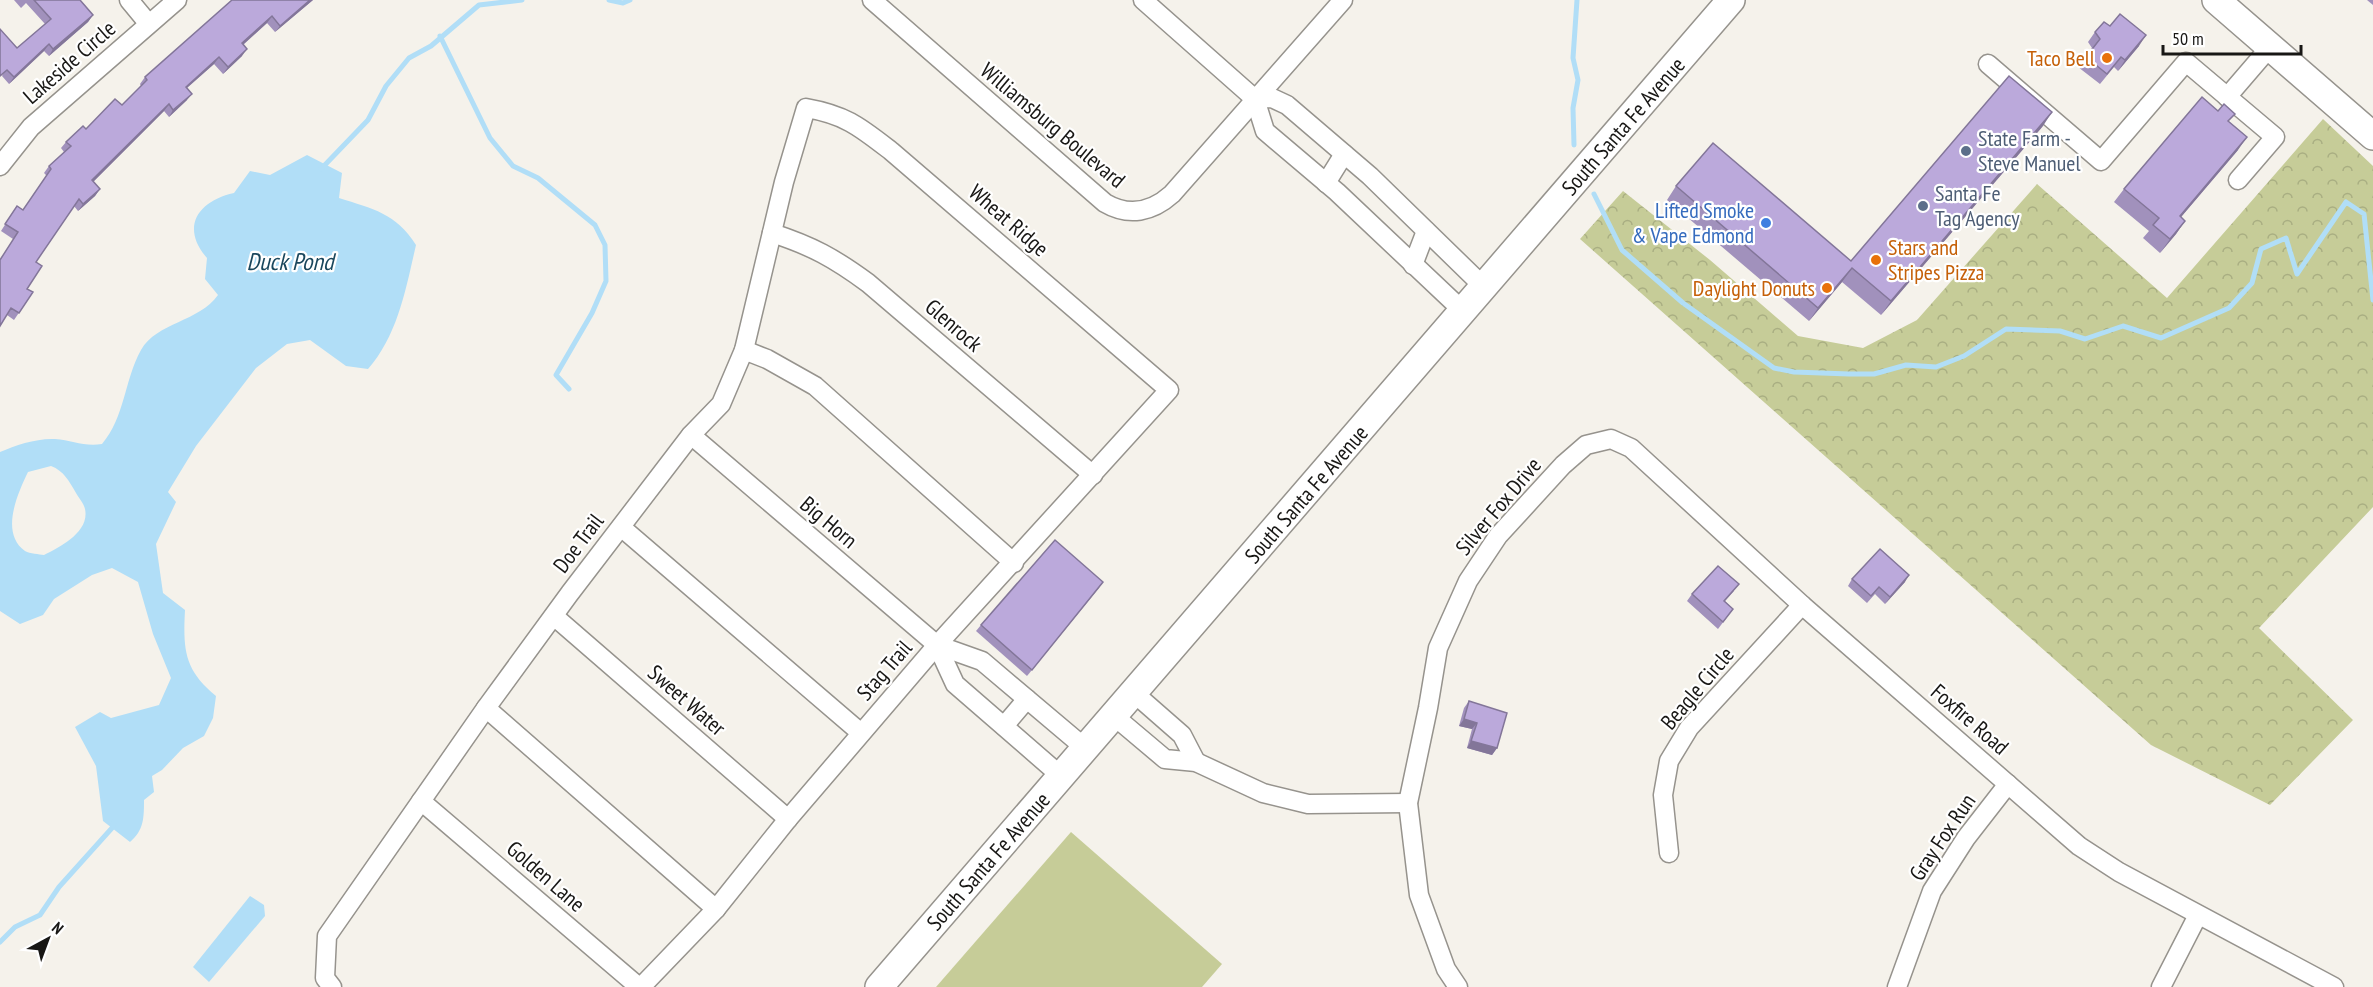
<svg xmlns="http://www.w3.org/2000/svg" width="2373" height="987" viewBox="0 0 2373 987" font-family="'PT Sans Narrow',sans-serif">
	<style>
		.green { fill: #c6cc98 }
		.forest { fill: url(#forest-crowns) }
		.water { fill: #b1def7; fill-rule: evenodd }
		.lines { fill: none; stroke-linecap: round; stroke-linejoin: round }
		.stream { stroke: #b1def7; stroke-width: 5 }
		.street-casing { stroke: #96938d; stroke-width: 21 }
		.secondary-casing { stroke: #96938d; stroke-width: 30 }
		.street { stroke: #fff; stroke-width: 18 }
		.secondary { stroke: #fff; stroke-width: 27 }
		.wall { fill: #a191bc }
		.shaded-wall { fill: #837699 }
		.building { fill: #bba9db; stroke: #837699; stroke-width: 1.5 }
		.food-dot { fill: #e8710a; stroke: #fff; stroke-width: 2 }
		.service-dot { fill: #5c6f8a; stroke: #fff; stroke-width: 2 }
		.shop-dot { fill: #3f7fe0; stroke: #fff; stroke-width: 2 }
		.labels { text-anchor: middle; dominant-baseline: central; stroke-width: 4.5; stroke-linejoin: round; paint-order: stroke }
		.food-label { font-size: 22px; fill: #c56008; stroke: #fff; text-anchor: end }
		.street-label { font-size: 22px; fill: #181715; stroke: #fff }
		.service-label { font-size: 22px; fill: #4e5e75; stroke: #fff; text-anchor: start }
		.shop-label { font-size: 22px; fill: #366cbe; stroke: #fff; text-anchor: end }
		.water-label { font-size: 24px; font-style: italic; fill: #1a475d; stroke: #fff }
	</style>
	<defs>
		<pattern id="forest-crowns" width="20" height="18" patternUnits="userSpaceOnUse" patternTransform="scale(1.5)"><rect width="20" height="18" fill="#c6cc98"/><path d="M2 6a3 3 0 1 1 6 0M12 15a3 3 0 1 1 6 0" fill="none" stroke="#a9ae82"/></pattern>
	</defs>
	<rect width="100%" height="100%" fill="#f5f2eb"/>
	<path class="green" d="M1071,832L1222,964L1202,987H936Z"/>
	<path class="forest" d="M2323,119L2373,166V507L2259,628L2353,720L2270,805L2151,745L1580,239L1623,191L1710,260L1798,336L1863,348L1917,320L2037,184L2167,298Z"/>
	<g class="water">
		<path d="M307,155L342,173L339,198C373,209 396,213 416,245C406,288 398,335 368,369L346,366L310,340L287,344L256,368L196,446L168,492L176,502L156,544L163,593L185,610C183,649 184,670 216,696L213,718L204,736L183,748L162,770L152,776L154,792L144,800C144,818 144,830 130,842L103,821L96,766L75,727L100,712L111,718L159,705L171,678L153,634L138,582L112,568L92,575L54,599L43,615L20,624L0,611V452C16,445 37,438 55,439C72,440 84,447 102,444C125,417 124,381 141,350C157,322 199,322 218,295L205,279L207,258C180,227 198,201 234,193L250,171L270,175ZM51,466C64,471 69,481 76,493C79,498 84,504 85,509C90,532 60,547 44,555C39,554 30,554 25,551C0,533 17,495 28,472Z"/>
		<path d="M250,896L264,905L265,916L209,982L193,967Z"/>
	</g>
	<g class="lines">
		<g class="stream">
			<path d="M609,0L623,3L630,0"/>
			<path d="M440,36L490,138L513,166L538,178L595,225L605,245L606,281L592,313L556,375L569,389"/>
			<path d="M1574,145L1573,108L1578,80L1573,58L1577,0"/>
			<path d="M321,169L368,120L386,86L409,58L431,46L479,5L522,0"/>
			<path d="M1594,194L1622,250L1683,303L1774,368L1794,372L1849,374H1874L1906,365L1936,367L1964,356L2006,329L2060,331L2085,339L2123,326L2161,338L2229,308L2252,283L2261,249L2286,238L2297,274L2346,202L2364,214L2373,300"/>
			<path d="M0,942L15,927L40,915L59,887L112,828L114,822"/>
		</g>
		<defs>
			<g id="street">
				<path d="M129,0L148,23"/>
				<path d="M872,0L1105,203C1129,217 1152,212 1172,194L1343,0"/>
				<path d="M1143,0L1255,99L1265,131L1337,192L1463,311"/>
				<path d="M1988,64L2101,161L2186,62L2275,137L2238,180"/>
				<path d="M2227,97L2270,47"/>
				<path d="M1255,99L1272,98L1287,105L1370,176L1484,287"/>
				<path d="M0,166L31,127L177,0"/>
				<path d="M1326,183L1344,154"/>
				<path d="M772,233C812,246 834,258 868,283L1093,475"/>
				<path d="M1413,265L1426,231"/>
				<path d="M744,350L767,359L815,386L1014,563"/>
				<path d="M691,435L937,645L982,661L1085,748"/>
				<path d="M621,527L861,733"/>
				<path d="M555,617L788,819"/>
				<path d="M937,645L955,684L1061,776"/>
				<path d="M1134,693L1182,735L1196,762"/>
				<path d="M486,708L716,909"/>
				<path d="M1114,716L1165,759L1196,762L1263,793L1308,804L1408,803"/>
				<path d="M1004,726L1027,699"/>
				<path d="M421,801L639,987"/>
				<path d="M1669,853L1663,795L1669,761L1689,728L1802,605"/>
				<path d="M332,987L325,978L327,936L486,708L570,593L691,435L721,404L744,350L784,182L806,108C846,115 860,127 891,151L1169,390L937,645L788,819L716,909L641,987"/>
				<path d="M1458,987L1446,969L1419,895L1408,803L1428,708L1438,648L1468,581L1498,536L1563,465L1586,445L1611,439L1631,448L1802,605L2079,846L2119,872L2334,987"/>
				<path d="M1897,987L1932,891L1966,838L2008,784"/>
				<path d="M2161,987L2198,915"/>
			</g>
			<g id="secondary">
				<path d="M2216,0L2373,136"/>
				<path d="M879,987L1731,0"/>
			</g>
		</defs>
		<use href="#street" class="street-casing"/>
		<use href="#secondary" class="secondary-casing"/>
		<use href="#street" class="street"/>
		<use href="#secondary" class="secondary"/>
	</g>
	<g class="wall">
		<path d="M14,0H80L93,15L88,22L49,56L44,51L9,84L2,76L17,48L45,24L26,3L21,8Z"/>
		<path d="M232,0H313L275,32L267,23L243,45L242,56L223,74L214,64L187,88V100L169,117L164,111L93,182L100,189L95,196L78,211L74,206L36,262L27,289L33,292L14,320L7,315L13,239L1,231L17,206L23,210L47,176L44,173L49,166L64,152L61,148L66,142L122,105L141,86L140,84L145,77Z"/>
		<path d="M2367,0H2373V5Z"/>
		<path d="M2110,26L2139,46L2118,71L2114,67L2100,84L2078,67L2092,48L2088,42L2095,32Z"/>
		<path d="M2229,122L2238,150L2181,217L2185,221L2176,234L2160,253L2143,238L2149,231L2114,202L2124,189Z"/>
		<path d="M2043,126L1881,315L1842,282L1809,321L1667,200L1676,186L1851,261Z"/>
		<path d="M1852,579L1905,582L1885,604L1875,594L1867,603L1848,586Z"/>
		<path d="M1103,582L1027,676L976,631L981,625Z"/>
		<path d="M1734,591L1725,601L1733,609L1718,629L1687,601L1692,594Z"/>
		<path d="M1469,701L1497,748L1492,755L1467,748L1472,729L1459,726L1464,708Z"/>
	</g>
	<g class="shaded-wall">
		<path d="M310,0H313L275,32L280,26Z"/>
		<path d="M93,15L88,22L49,56L53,49Z"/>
		<path d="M272,16L267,23L237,50L242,43Z"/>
		<path d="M2146,35L2139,46L2118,71L2125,60Z"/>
		<path d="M49,44L44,51L9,84L14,77Z"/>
		<path d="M247,49L242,56L223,74L228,67Z"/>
		<path d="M219,57L214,64L181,93L186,87Z"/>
		<path d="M192,94L187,100L169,117L173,110Z"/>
		<path d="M169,104L164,111L88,187L92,180Z"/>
		<path d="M2052,112L2043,126L1881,315L1891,301Z"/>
		<path d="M2247,137L2238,150L2170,230L2180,216Z"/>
		<path d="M100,189L95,196L78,211L83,204Z"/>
		<path d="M2185,221L2176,234L2160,253L2170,239Z"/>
		<path d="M1852,268L1842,282L1809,321L1818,308Z"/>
		<path d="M1909,575L1905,582L1885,604L1890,597Z"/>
		<path d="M1103,582L1098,589L1027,676L1032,670Z"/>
		<path d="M1464,719L1477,723L1472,729L1459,726Z"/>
		<path d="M1471,741L1497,748L1492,755L1467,748Z"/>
	</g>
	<g class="building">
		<path d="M34,0H80L93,15L53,49L49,44L14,77L7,70L0,76V29L17,48L51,19Z"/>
		<path d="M232,0H310L280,26L272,16L242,43L247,49L228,67L219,57L186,87L192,94L173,110L169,104L92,180L100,189L83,204L79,199L36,262L42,266L27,289L33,292L19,313L11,308L0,326V260L18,232L5,224L17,206L23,210L51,169L49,166L71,146L66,142L83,126L86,129L115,99L122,105L147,80L145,77Z"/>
		<path d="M2120,14L2146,35L2125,60L2121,57L2107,74L2086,57L2100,39L2095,32L2104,22L2110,26Z"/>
		<path d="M2009,76L2052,112L1891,301L1852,268L1818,308L1676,186L1713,143L1851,261Z"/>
		<path d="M2202,97L2218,111L2224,104L2235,114L2228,121L2247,137L2180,216L2185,221L2170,239L2153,225L2159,218L2124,189Z"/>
		<path d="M1055,540L1103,582L1032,670L981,625Z"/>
		<path d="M1880,549L1909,575L1890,597L1879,587L1871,596L1852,579Z"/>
		<path d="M1718,566L1739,584L1724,601L1733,609L1723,622L1692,594Z"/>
		<path d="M1469,701L1507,713L1497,748L1471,741L1477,723L1464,719Z"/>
	</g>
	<g class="food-dot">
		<circle cx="2107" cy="58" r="6"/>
		<circle cx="1876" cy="260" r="6"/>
		<circle cx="1827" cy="288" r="6"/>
	</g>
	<g class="service-dot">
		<circle cx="1966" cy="151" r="6"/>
		<circle cx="1923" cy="206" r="6"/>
	</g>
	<circle class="shop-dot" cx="1766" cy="223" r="6"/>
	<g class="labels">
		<g class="food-label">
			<text x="2095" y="58">Taco Bell</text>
			<text x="1888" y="247" text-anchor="start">Stars and<tspan x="1888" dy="25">Stripes Pizza</tspan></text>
			<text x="1815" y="288">Daylight Donuts</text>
		</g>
		<g class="street-label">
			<text transform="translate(69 62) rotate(-41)">Lakeside Circle</text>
			<text transform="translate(1053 125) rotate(40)">Williamsburg Boulevard</text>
			<text transform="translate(1623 126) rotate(-49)">South Santa Fe Avenue</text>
			<text transform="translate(1009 220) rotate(41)">Wheat Ridge</text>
			<text transform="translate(954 325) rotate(41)">Glenrock</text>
			<text transform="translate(1306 494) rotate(-49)">South Santa Fe Avenue</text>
			<text transform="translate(1498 506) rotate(-50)">Silver Fox Drive</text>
			<text transform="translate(829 522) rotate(40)">Big Horn</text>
			<text transform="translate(578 543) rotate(-53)">Doe Trail</text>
			<text transform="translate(884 670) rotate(-49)">Stag Trail</text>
			<text transform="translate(1697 688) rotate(-50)">Beagle Circle</text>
			<text transform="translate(687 700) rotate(41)">Sweet Water</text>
			<text transform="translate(1970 719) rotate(41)">Foxfire Road</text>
			<text transform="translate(1942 837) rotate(-56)">Gray Fox Run</text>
			<text transform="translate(988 861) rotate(-49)">South Santa Fe Avenue</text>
			<text transform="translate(546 876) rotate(41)">Golden Lane</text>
		</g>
		<g class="service-label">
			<text x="1978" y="138">State Farm -<tspan x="1978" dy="25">Steve Manuel</tspan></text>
			<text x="1935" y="193">Santa Fe<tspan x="1935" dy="25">Tag Agency</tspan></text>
		</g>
		<g class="shop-label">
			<text x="1754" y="210">Lifted Smoke<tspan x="1754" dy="25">&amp; Vape Edmond</tspan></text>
		</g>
		<g class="water-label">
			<text x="290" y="261">Duck Pond</text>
		</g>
	</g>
	<g transform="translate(48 939) rotate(41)" stroke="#ffffff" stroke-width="4.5" paint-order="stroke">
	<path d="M0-4.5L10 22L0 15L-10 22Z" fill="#181715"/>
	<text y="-9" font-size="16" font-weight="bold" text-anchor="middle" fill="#181715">N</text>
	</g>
	<path d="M2163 45v9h138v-9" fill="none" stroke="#181715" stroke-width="3"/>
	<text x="2172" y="45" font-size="18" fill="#181715" stroke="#ffffff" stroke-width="4.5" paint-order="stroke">50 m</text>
</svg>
